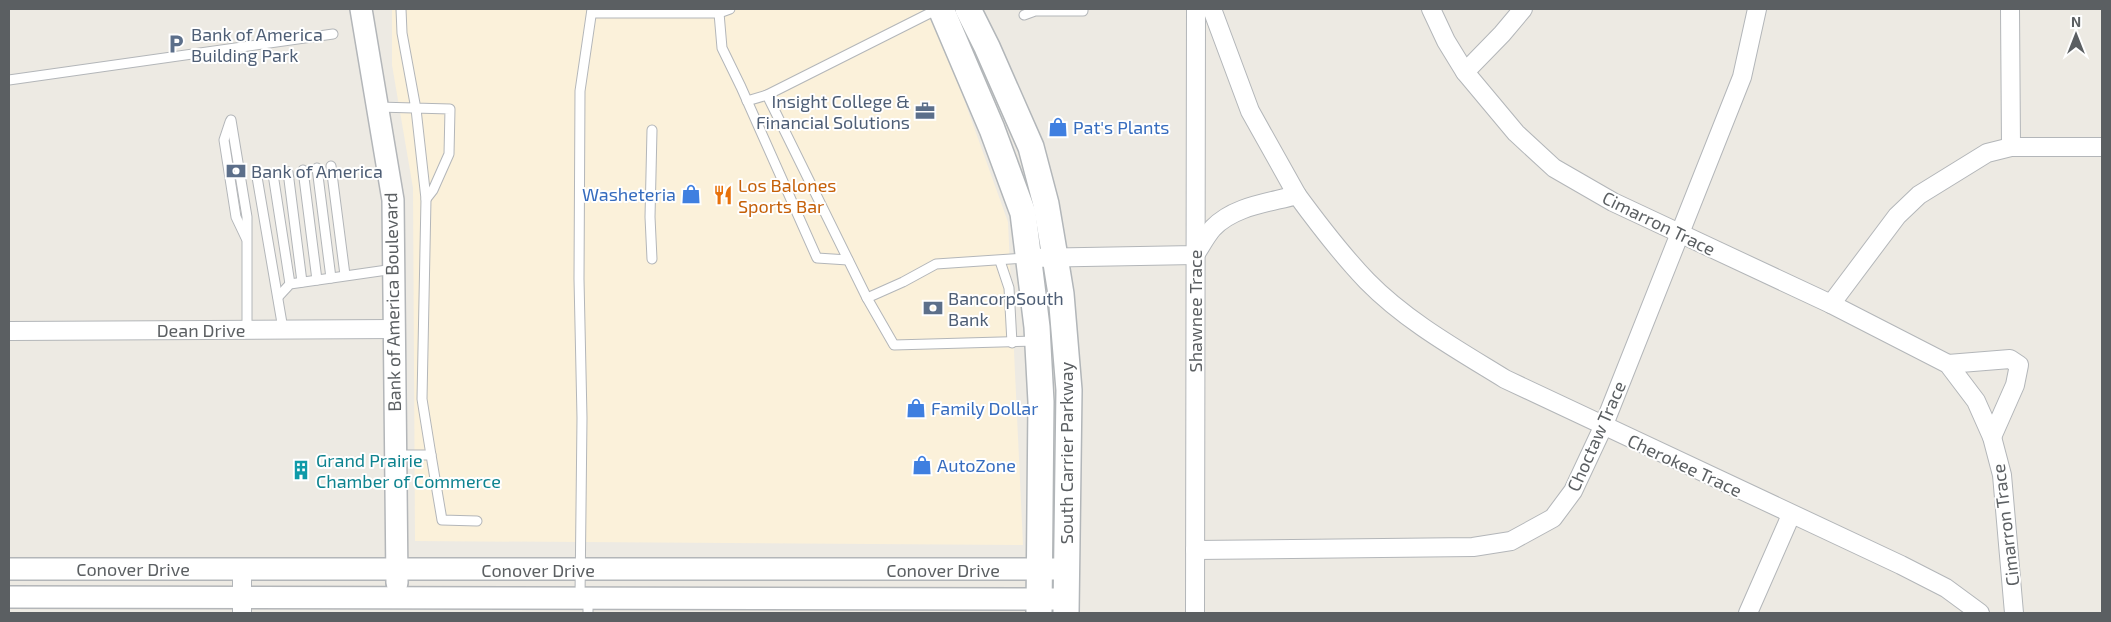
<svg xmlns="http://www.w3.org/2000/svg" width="2111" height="622" viewBox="0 0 2111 622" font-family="'Exo 2',sans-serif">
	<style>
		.commercial { fill: #fbf1da }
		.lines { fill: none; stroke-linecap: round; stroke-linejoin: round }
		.service-casing { stroke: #b3b6b9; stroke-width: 11 }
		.minor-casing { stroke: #b3b6b9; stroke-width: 20 }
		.tertiary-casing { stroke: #b3b6b9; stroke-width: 24 }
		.secondary-casing { stroke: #b2b6b9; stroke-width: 28 }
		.service { stroke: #fff; stroke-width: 9 }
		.minor { stroke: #fff; stroke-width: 18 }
		.tertiary { stroke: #fff; stroke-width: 21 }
		.secondary { stroke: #fff; stroke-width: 25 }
		.labels { text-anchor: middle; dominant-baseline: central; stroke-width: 4; stroke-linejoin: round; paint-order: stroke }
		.service-label { font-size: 18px; fill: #4e5e75; stroke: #fff; text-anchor: start }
		.shop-label { font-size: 18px; fill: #366cbe; stroke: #fff; text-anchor: start }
		.food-label { font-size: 18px; fill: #c56008; stroke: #fff; text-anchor: start }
		.street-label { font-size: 18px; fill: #5b5f62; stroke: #fff }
		.culture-label { font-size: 18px; fill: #0d838f; stroke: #fff; text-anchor: start }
	</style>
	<rect width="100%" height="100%" fill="#edeae3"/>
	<path class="commercial" d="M392,9H927L952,66L1008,222L1023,545L415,541L413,188L392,65Z"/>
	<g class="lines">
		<defs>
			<g id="service">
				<path d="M938,9L767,95L867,298L903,282L936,264L1026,258"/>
				<path d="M592,13H719L730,9"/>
				<path d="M719,13L722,48L741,87L817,258L848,260"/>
				<path d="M1024,15L1035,11H1083V9"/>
				<path d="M9,80L333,34"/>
				<path d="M747,101L767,95"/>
				<path d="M378,107L450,109L449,154L433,190L426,199L416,109L402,33L401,9"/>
				<path d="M231,120L247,217V330"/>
				<path d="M230,122L224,140L236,217L246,238"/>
				<path d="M652,130L650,217L652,259"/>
				<path d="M331,166L345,275"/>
				<path d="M317,168L331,278"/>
				<path d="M303,170L317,280"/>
				<path d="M288,172L302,282"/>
				<path d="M273,174L290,284"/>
				<path d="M257,177L283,329"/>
				<path d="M426,199L422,399L431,455"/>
				<path d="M1000,261L1009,288L1012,343"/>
				<path d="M278,297L290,284L394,269"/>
				<path d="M867,298L894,345L1037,341"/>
				<path d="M395,455H431L442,520L477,521"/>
				<path d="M580,597L582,418L579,279L580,91L592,9"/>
				<path d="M588,613V598"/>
			</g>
			<g id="minor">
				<path d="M1212,9L1250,111L1297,195"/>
				<path d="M1431,9L1446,41L1465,72L1516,133L1554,168L1613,202L1831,304L1948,364L1976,401L1992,437L2002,475L2014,613"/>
				<path d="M2010,9L2011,147"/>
				<path d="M1465,72L1502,34L1523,9"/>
				<path d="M1029,258L1195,255C1201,246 1206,236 1213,228C1234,206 1268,203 1297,195C1319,225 1341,254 1367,281C1406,321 1458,350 1505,379L1901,565L1946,588L1980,613"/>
				<path d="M1831,304L1897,216L1919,195L1987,153L2011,147H2102"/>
				<path d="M9,331L394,329"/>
				<path d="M1948,364L2010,359L2019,365L2015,385L1992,437"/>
				<path d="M1195,550L1473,547L1511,541L1553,518L1573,491L1603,427L1742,77L1757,9"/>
				<path d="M242,569V613"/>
				<path d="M1195,613L1196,9"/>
				<path d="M1748,613L1791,515"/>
			</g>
			<g id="tertiary">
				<path d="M361,9L393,200L397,583"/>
				<path d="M9,569H1067"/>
				<path d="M9,597L1056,599"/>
			</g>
			<g id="secondary">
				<path d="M941,9L992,129L1023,213L1037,327L1041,402L1039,613"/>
				<path d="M968,9L987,47L1031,147L1046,204L1055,257L1061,294L1069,390L1066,613"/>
			</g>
		</defs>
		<use href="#service" class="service-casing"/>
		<use href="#minor" class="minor-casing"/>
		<use href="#tertiary" class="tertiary-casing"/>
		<use href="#secondary" class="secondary-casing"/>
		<use href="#service" class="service"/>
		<use href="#minor" class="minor"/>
		<use href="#tertiary" class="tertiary"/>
		<use href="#secondary" class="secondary"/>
	</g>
	<defs>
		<symbol id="parking-bare" viewBox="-9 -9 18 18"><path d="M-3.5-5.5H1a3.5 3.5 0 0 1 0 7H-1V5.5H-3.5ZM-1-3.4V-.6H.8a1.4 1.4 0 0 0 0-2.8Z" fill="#5c6f8a" stroke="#fff" stroke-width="2.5" paint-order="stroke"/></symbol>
		<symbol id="office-bare" viewBox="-9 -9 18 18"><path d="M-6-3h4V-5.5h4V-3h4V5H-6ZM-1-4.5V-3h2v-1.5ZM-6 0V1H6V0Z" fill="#5c6f8a" stroke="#fff" stroke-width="2.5" paint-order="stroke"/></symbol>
		<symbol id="shop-bare" viewBox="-9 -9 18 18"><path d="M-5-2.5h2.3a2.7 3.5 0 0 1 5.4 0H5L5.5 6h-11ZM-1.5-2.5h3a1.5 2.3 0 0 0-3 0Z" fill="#3f7fe0" stroke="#fff" stroke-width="2.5" paint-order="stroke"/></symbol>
		<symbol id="bank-bare" viewBox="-9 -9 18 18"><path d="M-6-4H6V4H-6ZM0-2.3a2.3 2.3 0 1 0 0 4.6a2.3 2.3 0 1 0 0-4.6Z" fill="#5c6f8a" stroke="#fff" stroke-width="2.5" paint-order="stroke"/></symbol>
		<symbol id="restaurant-bare" viewBox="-9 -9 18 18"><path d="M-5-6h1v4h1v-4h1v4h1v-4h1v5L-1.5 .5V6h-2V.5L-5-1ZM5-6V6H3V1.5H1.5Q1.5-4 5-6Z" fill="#e8710a" stroke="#fff" stroke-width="2.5" paint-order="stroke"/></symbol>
		<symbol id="building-bare" viewBox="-9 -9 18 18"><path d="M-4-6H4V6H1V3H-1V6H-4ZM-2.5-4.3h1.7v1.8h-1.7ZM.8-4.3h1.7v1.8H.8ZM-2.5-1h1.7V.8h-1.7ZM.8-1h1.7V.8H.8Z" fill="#0f9aa8" stroke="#fff" stroke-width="2.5" paint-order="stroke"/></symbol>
	</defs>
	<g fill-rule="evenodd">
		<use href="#parking-bare" x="162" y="30" width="28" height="28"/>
		<use href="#office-bare" x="911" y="97" width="28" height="28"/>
		<use href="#shop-bare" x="1044" y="113" width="28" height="28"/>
		<use href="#bank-bare" x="222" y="157" width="28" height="28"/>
		<use href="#shop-bare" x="677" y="180" width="28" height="28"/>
		<use href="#restaurant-bare" x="709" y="181" width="28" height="28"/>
		<use href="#bank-bare" x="919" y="294" width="28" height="28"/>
		<use href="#shop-bare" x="902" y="394" width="28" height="28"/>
		<use href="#shop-bare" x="908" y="451" width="28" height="28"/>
		<use href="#building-bare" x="287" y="456" width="28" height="28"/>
	</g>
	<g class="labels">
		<g class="service-label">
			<text x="191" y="34">Bank of America<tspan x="191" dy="21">Building Park</tspan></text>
			<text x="910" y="101" text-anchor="end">Insight College &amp;<tspan x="910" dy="21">Financial Solutions</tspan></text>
			<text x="251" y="171">Bank of America</text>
			<text x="948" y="298">BancorpSouth<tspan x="948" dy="21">Bank</tspan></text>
		</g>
		<g class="shop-label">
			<text x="1073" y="127">Pat's Plants</text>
			<text x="676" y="194" text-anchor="end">Washeteria</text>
			<text x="931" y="408">Family Dollar</text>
			<text x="937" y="465">AutoZone</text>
		</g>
		<g class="food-label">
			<text x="738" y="185">Los Balones<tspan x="738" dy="21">Sports Bar</tspan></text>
		</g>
		<g class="street-label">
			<text transform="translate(1659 223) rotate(26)">Cimarron Trace</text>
			<text transform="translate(392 302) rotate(-91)">Bank of America Boulevard</text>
			<text transform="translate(1195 311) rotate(-90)">Shawnee Trace</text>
			<text x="201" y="330">Dean Drive</text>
			<text transform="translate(1596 436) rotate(-66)">Choctaw Trace</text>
			<text transform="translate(1066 453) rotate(-90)">South Carrier Parkway</text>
			<text transform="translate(1685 465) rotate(25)">Cherokee Trace</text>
			<text transform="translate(2005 525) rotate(-97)">Cimarron Trace</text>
			<text x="133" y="569">Conover Drive</text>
			<text x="538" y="570">Conover Drive</text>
			<text x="943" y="570">Conover Drive</text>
		</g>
		<g class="culture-label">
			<text x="316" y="460">Grand Prairie<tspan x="316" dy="21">Chamber of Commerce</tspan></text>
		</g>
	</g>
	<rect width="2111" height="622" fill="none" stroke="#5b5f62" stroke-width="20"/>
	<g transform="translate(2076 35)" stroke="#ffffff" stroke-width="4" paint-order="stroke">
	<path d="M0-4L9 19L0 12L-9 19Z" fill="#5b5f62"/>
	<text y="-8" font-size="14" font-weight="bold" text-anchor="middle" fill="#5b5f62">N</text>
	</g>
</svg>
